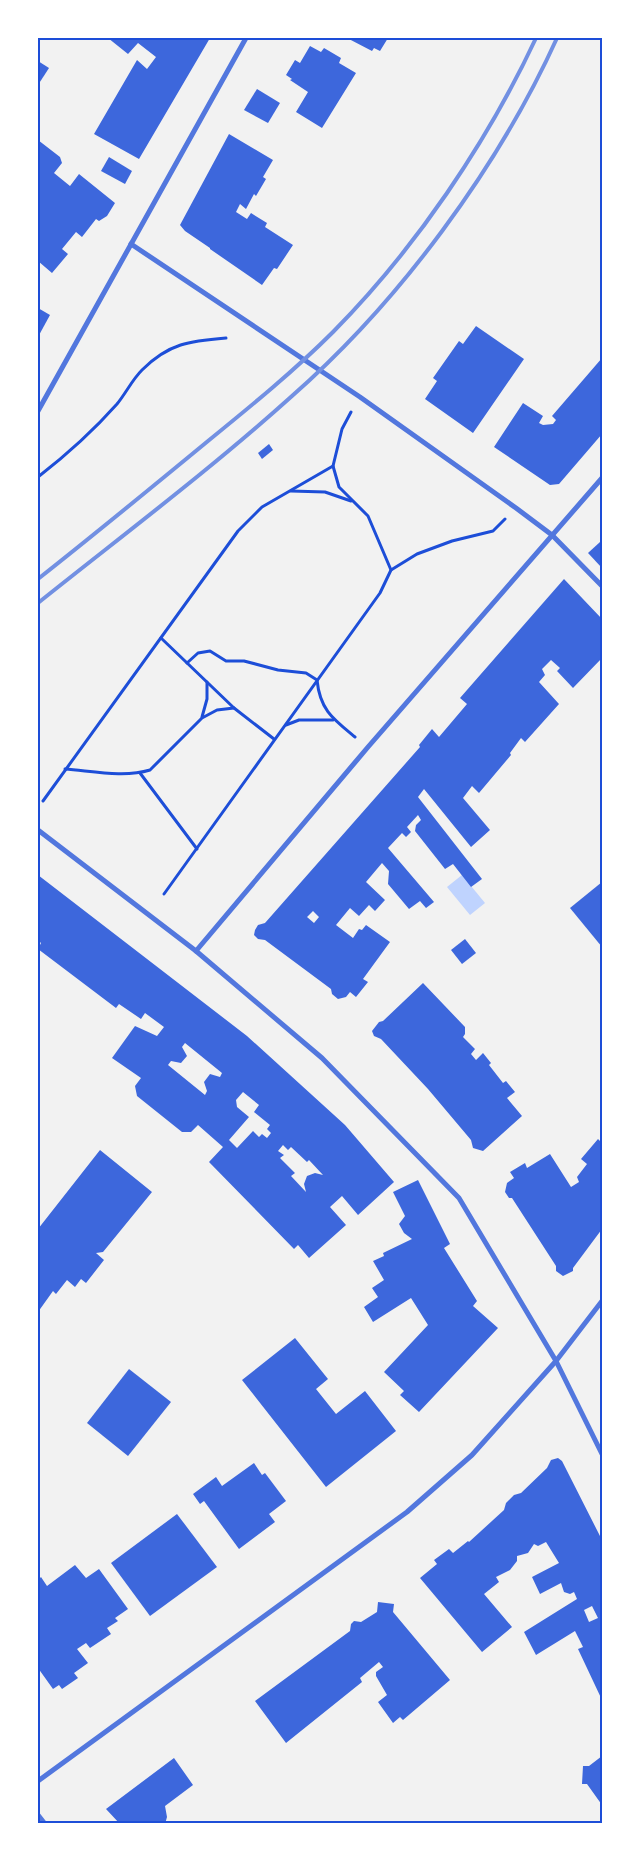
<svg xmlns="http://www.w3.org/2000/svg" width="640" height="1861" viewBox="0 0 640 1861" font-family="'Golos Text',sans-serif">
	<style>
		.water { fill: #bfd3fe }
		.building { fill: #3d67dc; fill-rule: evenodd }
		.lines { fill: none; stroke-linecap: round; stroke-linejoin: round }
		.path { stroke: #1d4ed8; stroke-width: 3 }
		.minor { stroke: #5277de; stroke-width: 5 }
		.rail { stroke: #7290e2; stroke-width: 4 }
		.neatline { fill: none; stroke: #1d4ed8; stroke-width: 2 }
	</style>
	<rect width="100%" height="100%" fill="#f2f2f2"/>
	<path class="water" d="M462,875L485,903L470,915L447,887Z"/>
	<g class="building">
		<path d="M108,38H210L139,159L94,134L137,60L147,69L156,57L138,43L128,54Z"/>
		<path d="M347,38H388L380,51L374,48L372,51Z"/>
		<path d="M310,46L321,52L324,48L341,58L339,63L356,73L322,128L296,112L308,92L290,80L292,79L286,75L295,60L300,63Z"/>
		<path d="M38,61L49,68L38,85Z"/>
		<path d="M257,89L280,103L268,123L244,110Z"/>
		<path d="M229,134L273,160L263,177L266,179L256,196L254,194L246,209L240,204L236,212L247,219L251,213L267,223L265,227L293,245L277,269L274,268L262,285L210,249V248L185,231L180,225Z"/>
		<path d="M38,140L60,157L62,163L54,173L70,186L79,174L115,203L107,216L99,221L96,219L82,237L76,232L62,249L68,254L52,273L38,261Z"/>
		<path d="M109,157L132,171L125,184L101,171Z"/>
		<path d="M38,308L50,315L38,337Z"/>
		<path d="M476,326L524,359L473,433L425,399L437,381L433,378L459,341L463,344Z"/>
		<path d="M602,358V434L559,484L550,485L494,447L523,403L543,416L539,423L543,425L553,424L556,420L552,416Z"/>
		<path d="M269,444L273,450L262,459L258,453Z"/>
		<path d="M600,542L602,545V568L588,553Z"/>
		<path d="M564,579L602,619V658L573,688L557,671L560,668L551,660L542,669L545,675L539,682L559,704L525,742L521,738L510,753L511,755L479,793L472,786L463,798L490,830L471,847L424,789L418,797L482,879L471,887L453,864L445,869L415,831L416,825L421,820L418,815L407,827L411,832L406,837L402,833L388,848L434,902L426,908L420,901L409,909L388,884L389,871L382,863L366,882L385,900L375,911L369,905L359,916L350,908L336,925L353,938L359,929L362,930L366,925L390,942L363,979L368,982L356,997L350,992L346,997L338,999L332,994L331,989L265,940L258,939L254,935L255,930L258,925L265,923L420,747L419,745L432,729L439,737L467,704L460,698ZM313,911L319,917L314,923L307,917Z"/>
		<path d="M38,875L247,1036L345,1125L394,1182L358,1215L342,1196L330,1207L346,1225L309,1258L298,1245L294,1249L209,1162L223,1147L198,1125L191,1132H182L137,1096L135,1086L141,1078L112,1058L135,1026L157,1036L164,1027L145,1013L141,1019L119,1004L116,1008L38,949L41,943L38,940ZM185,1043L222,1073L220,1077L210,1074L204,1082L207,1091L205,1095L168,1065L171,1061L181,1063L187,1056L182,1047ZM243,1092L259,1105L254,1112L270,1125L267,1129L271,1133L267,1138L262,1134L259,1137L253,1131L237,1148L229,1140L249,1117L237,1107L236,1100ZM283,1145L288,1150L291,1147L307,1162L309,1160L323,1175L315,1173L307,1176L304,1184L306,1192L291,1176L295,1173L280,1158L284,1155L278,1151Z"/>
		<path d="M602,882V947L570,908Z"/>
		<path d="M465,939L476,953L462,964L451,950Z"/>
		<path d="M423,983L465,1027V1034L463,1037L475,1049L471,1054L476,1060L483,1053L491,1063L489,1065L503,1083L506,1081L515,1092L507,1098L522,1116L483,1151L473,1148L471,1140L428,1089L381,1039L374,1036L372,1031L379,1022L383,1021Z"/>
		<path d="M598,1139L602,1143V1229L573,1268V1271L563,1276L556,1271V1266L512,1198H509L505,1192L507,1183L514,1178L510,1172L525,1163L527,1168L550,1154L571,1187L579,1182L577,1177L587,1164L581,1159Z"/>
		<path d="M100,1150L152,1192L103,1252L96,1253L104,1260L86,1283L81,1279L75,1287L67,1280L56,1294L53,1291L38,1312V1229Z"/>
		<path d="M418,1180L450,1244L444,1248L477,1301L473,1306L498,1328L419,1412L400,1395L404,1391L384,1372L428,1325L411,1298L373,1322L364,1307L378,1297L372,1288L384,1280L373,1261L384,1256L383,1253L412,1239L404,1233L399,1224L405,1216L393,1192Z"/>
		<path d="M295,1338L328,1379L316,1389L336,1414L365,1391L396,1431L326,1487L242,1380Z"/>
		<path d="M129,1369L171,1402L128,1456L87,1423Z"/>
		<path d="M558,1458L562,1461L602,1540V1700L578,1649L583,1647L575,1631L536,1655L524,1632L577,1599L574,1592L570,1594L564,1592L561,1583L540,1594L532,1577L559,1563L546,1542L538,1546L534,1544L528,1553L517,1556V1561L510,1570L496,1577L499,1582L484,1594L512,1627L482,1652L420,1578L437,1564L434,1560L449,1549L453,1553L468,1541L469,1542L504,1510L506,1503L514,1495L521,1493L547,1468L551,1460ZM592,1606L598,1618L589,1622L584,1610Z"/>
		<path d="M254,1463L262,1475L265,1473L286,1501L269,1514L275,1522L239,1549L204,1501L200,1504L193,1494L216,1477L222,1486Z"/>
		<path d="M177,1514L217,1567L150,1616L111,1563Z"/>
		<path d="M75,1565L86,1578L99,1569L128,1609L115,1618L118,1621L107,1628L111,1634L90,1648L86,1643L77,1649L88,1663L74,1673L78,1678L62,1689L59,1685L53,1689L38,1668V1580L41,1577L47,1586Z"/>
		<path d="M378,1602L394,1604L393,1612L450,1680L403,1720L400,1717L393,1723L378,1702L387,1695L376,1676V1672L383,1667L379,1662L360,1678L362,1682L286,1743L255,1701L350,1631L351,1624L354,1621L361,1622L377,1612Z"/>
		<path d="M602,1756V1805L587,1784H582L583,1766H589Z"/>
		<path d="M174,1758L193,1785L165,1806L167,1817L165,1824H120L106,1809Z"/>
	</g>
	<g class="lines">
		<g class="path">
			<path d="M351,412L342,429L333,466L339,487L368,516L391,570"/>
			<path d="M38,477C65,456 94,430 117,404C126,393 132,380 142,370C169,343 190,341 226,338"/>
			<path d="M291,491L325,492L351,501"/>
			<path d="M161,638L234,708L274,739"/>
			<path d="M187,663L198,653L210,651L226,661H244L278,670L306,673L317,680C320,710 333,719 355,737"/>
			<path d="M202,717L207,699V682"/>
			<path d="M286,725L299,720H333"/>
			<path d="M65,769C92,771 124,778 150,770L202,718L217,710L234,708"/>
			<path d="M140,773L197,849"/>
			<path d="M43,801L238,531L262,507L333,466"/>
			<path d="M164,894L380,593L391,570L417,554L452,541L493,531L505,519"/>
		</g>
		<g class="minor">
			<path d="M131,244L360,397L516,508L552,535L602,586"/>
			<path d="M38,411L246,38"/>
			<path d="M38,830L196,951L322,1058L459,1198L556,1361L602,1454"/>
			<path d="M196,951L368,747L602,478"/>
			<path d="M38,1781L407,1512L472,1455L556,1361L602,1301"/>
			<path d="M38,1815L45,1824"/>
		</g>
		<g class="rail">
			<path d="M38,579C95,534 151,488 208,441C251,406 294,371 333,332C415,249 487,143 536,38"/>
			<path d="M38,603C123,535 211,469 292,396C399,302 498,168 557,38"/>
		</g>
	</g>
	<rect width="640" height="1861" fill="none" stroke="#ffffff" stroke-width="78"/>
	<rect x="39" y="39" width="562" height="1783" class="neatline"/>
</svg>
